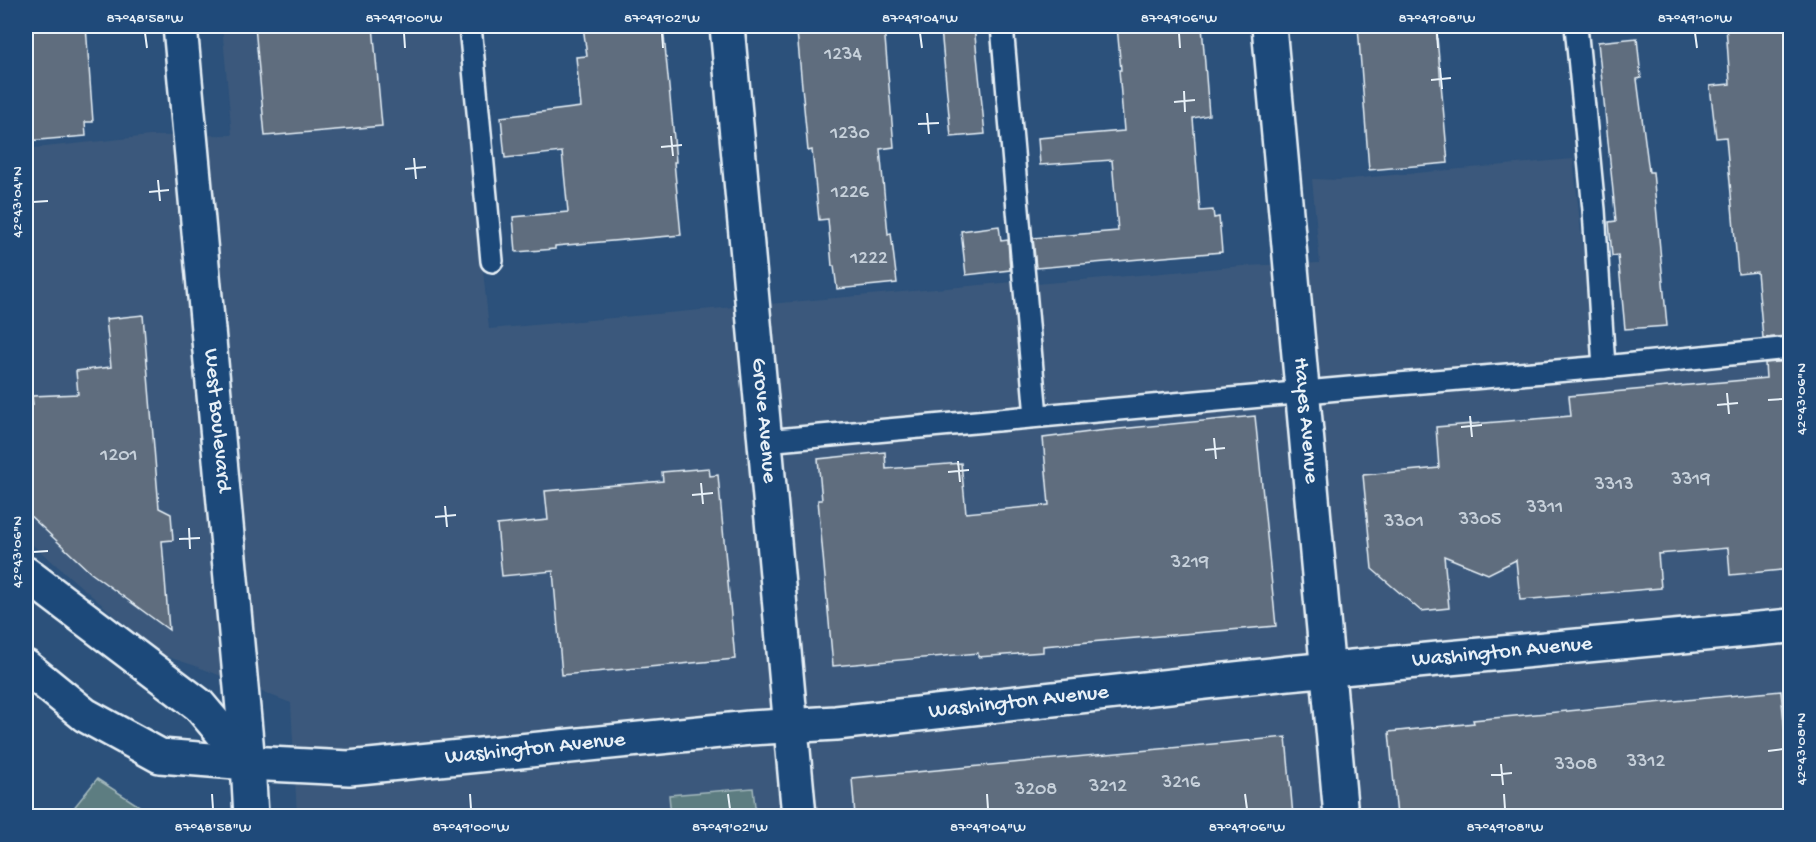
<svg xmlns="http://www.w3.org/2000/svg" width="1816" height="842" viewBox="0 0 1816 842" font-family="'Gochi Hand',sans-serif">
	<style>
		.built { fill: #3b597c }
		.green { fill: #5d7d81; stroke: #a2b7bc; stroke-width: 1.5 }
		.building { fill: #5e6d7e; stroke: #e8f1f8; stroke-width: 1.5 }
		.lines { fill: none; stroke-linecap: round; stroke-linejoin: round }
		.lane-casing { stroke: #e8f1f8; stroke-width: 26 }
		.street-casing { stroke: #e8f1f8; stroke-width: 38 }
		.secondary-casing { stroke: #e8f1f8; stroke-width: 38 }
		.primary-casing { stroke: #e8f1f8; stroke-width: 38 }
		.lane { stroke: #1f4a7a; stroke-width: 21 }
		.street { stroke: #1f4a7a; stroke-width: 33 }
		.secondary { stroke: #1f4a7a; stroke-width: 33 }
		.primary { stroke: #1f4a7a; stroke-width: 33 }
		.ticks { fill: none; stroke: #e8f1f8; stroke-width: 2 }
		.labels { text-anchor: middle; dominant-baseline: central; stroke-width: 5; stroke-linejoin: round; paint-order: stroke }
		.number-label { font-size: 20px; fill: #c6d0da }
		.street-label { font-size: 22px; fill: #e8f1f8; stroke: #1f4a7a }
		.neatline { fill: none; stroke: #e8f1f8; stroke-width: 2 }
		.ticks-label { font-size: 15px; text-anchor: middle; fill: #e8f1f8 }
	</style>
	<rect width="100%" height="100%" fill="#2c517b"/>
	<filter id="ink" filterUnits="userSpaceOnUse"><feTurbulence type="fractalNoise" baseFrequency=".0167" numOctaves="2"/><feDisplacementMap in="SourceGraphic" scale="12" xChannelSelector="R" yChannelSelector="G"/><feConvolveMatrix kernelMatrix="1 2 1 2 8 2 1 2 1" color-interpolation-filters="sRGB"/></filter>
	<g filter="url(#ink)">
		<path class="built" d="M222,26H458L489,329L1014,282L1036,284L1243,266L1320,263L1312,179L1338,180L1573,159L1595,361L1790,342V816H297L291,703L193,665L159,654L26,539V149L150,136L232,135Z"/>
		<g class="green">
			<path d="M97,779L155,816H71L72,810Z"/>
			<path d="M753,788L756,816H671L669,795Z"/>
		</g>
		<g class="building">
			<path d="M26,26H86L93,122H85L86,136L27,141L26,122Z"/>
			<path d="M255,26H373L382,126L265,136Z"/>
			<path d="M583,26H663L673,128L676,162H674L681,235L555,246V249L516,252L513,217L568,212L562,152L505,158L501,117L581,107L576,57L587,56Z"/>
			<path d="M875,26H884L894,147L880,149L888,234L891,233L897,283L837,289L834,266H832L828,219L819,220L812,150L808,151L797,32Z"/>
			<path d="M974,26L985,134L951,137L941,29Z"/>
			<path d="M1117,26H1202L1209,115L1193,118L1200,211L1213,210L1214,218L1219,217L1222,252L1036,268L1033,238L1118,231L1112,160L1040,165L1038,138L1124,131L1119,70H1121Z"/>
			<path d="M1358,26H1436L1448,163L1369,170Z"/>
			<path d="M1726,26H1791V336L1763,338L1757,272L1738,274L1726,137L1716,138L1710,86L1730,84Z"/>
			<path d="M1637,38L1641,78L1637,79L1649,172H1653L1667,326L1625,329L1618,255L1612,256L1609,222L1616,221L1598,42Z"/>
			<path d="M999,226L1001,241L1008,240L1010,270L966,275L961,231Z"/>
			<path d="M143,315L159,508L171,514L173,540L162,541L169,630L91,573L26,512V404L33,405L32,396L78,394L76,371L111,367L106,319Z"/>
			<path d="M1791,361V569L1730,575L1728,548L1658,554L1661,588L1520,600L1516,560L1488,574L1444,556L1449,608L1421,611L1372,569L1363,475L1439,468L1436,427L1571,416L1569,396L1766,378L1765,363Z"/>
			<path d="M1255,416L1276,626L1043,646V652L978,657V653L833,666L818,500H822L818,459L885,452L886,469L961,463L966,513L1049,505L1043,438L1098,431Z"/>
			<path d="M709,468L710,476L718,475L735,659L562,675L553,571L502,576L497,525L548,520L545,491L663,481L662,472Z"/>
			<path d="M1781,691L1791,795V811L1724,816H1397L1389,732L1474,723L1473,720Z"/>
			<path d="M1286,737L1293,816H855L852,778Z"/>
		</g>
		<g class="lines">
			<defs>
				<g id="lane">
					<path d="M470,26L492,261"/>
					<path d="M1002,26L1036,416"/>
					<path d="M1576,26L1594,210L1604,367"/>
					<path d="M765,441L1350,388L1604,367L1790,348"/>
				</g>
				<g id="street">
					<path id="s1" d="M727,26L799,816"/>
					<path id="s2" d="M1269,26L1341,816"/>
				</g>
				<g id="secondary">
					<path id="s3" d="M180,26L248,763L251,816"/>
				</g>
				<g id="primary">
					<path d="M26,574L199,705L248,763"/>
					<path id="s4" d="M26,667L85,715L160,756L248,763L349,768L750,728L836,723L1288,673L1790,626"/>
				</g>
			</defs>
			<use href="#lane" class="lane-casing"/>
			<use href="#street" class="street-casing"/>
			<use href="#secondary" class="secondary-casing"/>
			<use href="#primary" class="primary-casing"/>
			<use href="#lane" class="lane"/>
			<use href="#street" class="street"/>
			<use href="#secondary" class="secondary"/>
			<use href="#primary" class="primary"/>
		</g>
	</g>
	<path class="ticks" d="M145,33L147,48M404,33L405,48M662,33L663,48M920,33L922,48M1179,33L1180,48M1437,33L1438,48M1695,33L1697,48M1440,68L1442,89M1431,80L1451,78M1184,91L1185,112M1174,102L1195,100M927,113L929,134M918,124L939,123M671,136L673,156M661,147L682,145M414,158L416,179M405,169L426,167M158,180L160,201M149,192L169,190M33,202L48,201M1727,393L1729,414M1768,400L1783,399M1717,405L1738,403M1470,416L1472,437M1461,427L1482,425M1214,438L1216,459M1205,450L1225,448M958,461L960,482M948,472L969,470M701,483L703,504M692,495L713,493M445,506L447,527M435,517L456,515M189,528L190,549M179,539L200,538M33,552L48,551M1768,751L1783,749M1501,764L1503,785M1491,775L1512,773M212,794L213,809M470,794L471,809M728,794L730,809M987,794L988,809M1245,794L1247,809M1504,794L1505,809"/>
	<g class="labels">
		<g class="number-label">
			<text x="843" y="55">1234</text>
			<text x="850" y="134">1230</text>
			<text x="850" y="193">1226</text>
			<text x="869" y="259">1222</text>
			<text x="119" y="456">1201</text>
			<text x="1691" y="480">3319</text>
			<text x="1614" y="485">3313</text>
			<text x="1545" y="508">3311</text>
			<text x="1480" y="520">3305</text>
			<text x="1404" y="522">3301</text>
			<text x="1190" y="563">3219</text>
			<text x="1646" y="762">3312</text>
			<text x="1576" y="765">3308</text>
			<text x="1181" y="783">3216</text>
			<text x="1108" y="787">3212</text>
			<text x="1036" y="790">3208</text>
		</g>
		<g class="street-label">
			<text stroke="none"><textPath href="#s3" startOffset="396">West Boulevard</textPath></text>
			<text stroke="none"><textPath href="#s1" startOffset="396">Grove Avenue</textPath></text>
			<text stroke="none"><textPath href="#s2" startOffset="396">Hayes Avenue</textPath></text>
			<text stroke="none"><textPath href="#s4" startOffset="1510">Washington Avenue</textPath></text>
			<text stroke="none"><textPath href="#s4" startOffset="1024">Washington Avenue</textPath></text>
			<text stroke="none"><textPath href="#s4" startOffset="538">Washington Avenue</textPath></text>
		</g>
	</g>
	<rect width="1816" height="842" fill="none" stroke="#1f4a7a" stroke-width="66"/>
	<rect x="33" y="33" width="1750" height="776" class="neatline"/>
	<g class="ticks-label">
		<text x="145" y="22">87°48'58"W</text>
		<text x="404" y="22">87°49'00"W</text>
		<text x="662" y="22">87°49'02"W</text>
		<text x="920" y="22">87°49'04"W</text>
		<text x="1179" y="22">87°49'06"W</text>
		<text x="1437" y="22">87°49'08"W</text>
		<text x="1695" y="22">87°49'10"W</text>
		<text transform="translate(16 202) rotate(-90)" y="5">42°43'04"N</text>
		<text transform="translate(1800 399) rotate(-90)" y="5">42°43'06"N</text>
		<text transform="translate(16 552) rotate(-90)" y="5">42°43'06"N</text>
		<text transform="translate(1800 749) rotate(-90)" y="5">42°43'08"N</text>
		<text x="213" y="831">87°48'58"W</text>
		<text x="471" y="831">87°49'00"W</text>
		<text x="730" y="831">87°49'02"W</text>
		<text x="988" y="831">87°49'04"W</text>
		<text x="1247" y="831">87°49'06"W</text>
		<text x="1505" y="831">87°49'08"W</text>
	</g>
</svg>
